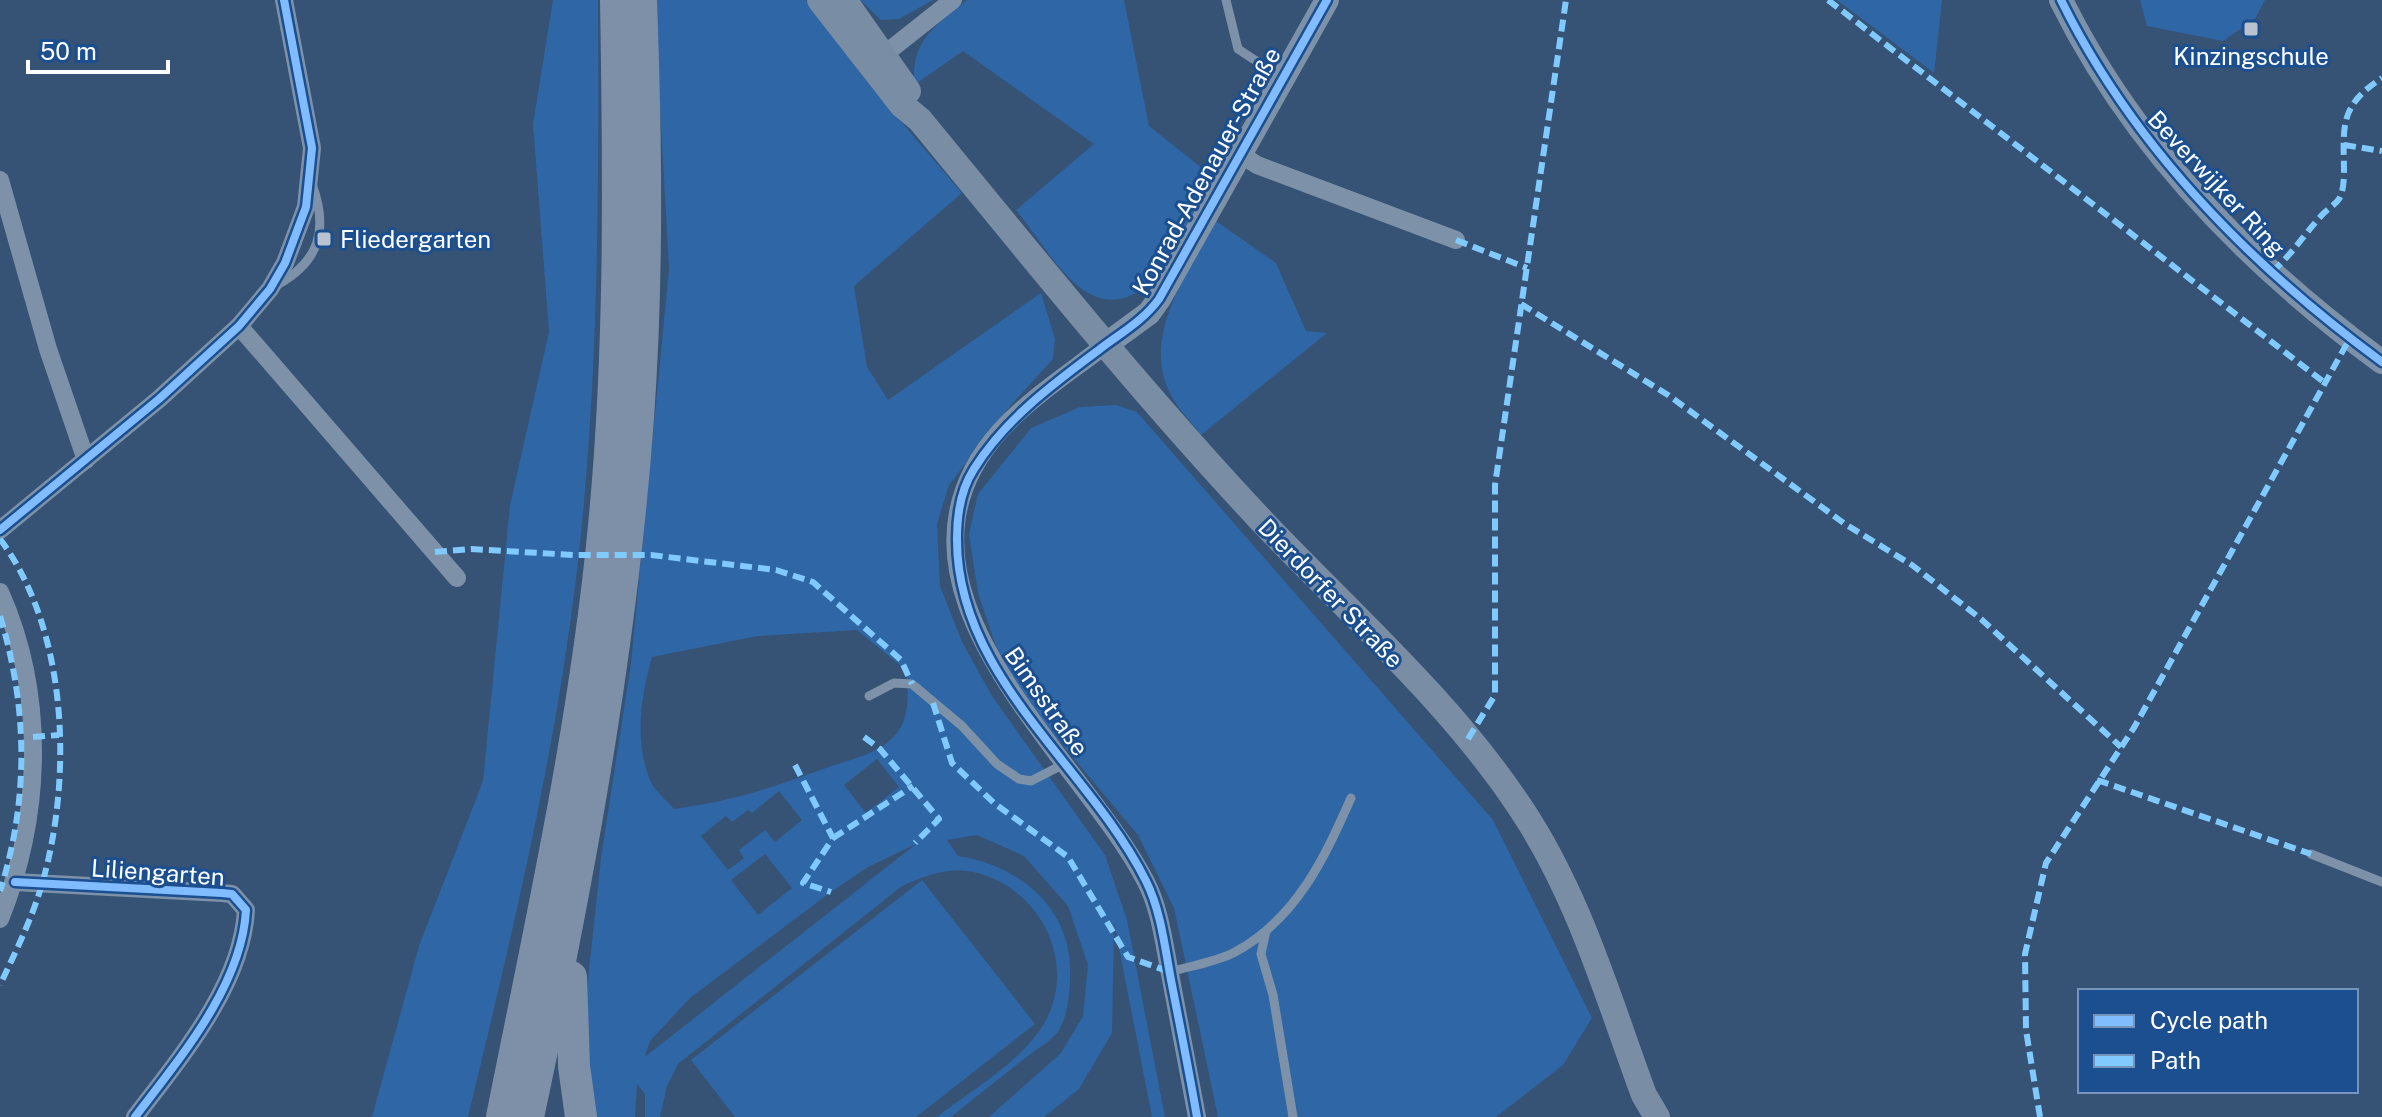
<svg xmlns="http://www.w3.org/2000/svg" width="2382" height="1117" viewBox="0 0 2382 1117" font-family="'Public Sans',sans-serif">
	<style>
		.green { fill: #2f66a5; fill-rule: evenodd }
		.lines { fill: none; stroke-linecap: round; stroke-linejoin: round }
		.service { stroke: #7d92a8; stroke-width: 9 }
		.minor { stroke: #7d92a8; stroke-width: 18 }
		.tertiary { stroke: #7d92a8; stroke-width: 24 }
		.secondary { stroke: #798da4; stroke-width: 26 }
		.trunk { stroke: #7e90a7; stroke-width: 32 }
		.quiet { stroke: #80caff; stroke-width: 6; stroke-dasharray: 12 6; stroke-linecap: butt }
		.cycleway-casing { stroke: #1b4f8f; stroke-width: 13 }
		.cycleway { stroke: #80bcff; stroke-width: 8 }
		.poi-dot { fill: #b9c2ce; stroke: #1b4f8f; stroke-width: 3 }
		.labels { text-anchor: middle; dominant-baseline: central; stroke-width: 6; stroke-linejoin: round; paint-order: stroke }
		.poi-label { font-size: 24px; fill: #fff; stroke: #1b4f8f }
		.street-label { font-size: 24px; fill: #fff; stroke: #1b4f8f }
	</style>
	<rect width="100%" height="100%" fill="#365274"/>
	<g class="green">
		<path d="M553,0H598C599,193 599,387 576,579C554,761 511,939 468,1117H372L419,946L483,781L510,505L549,332L533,124Z"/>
		<path d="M654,0H806L868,83L962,193L854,286L867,367L888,400L1041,293L1055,339L1053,359L1011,405L949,485L937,524L940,586L962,642L992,696L1105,855L1127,920L1165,1117H1152L1114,922L1112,1033L1079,1089L1044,1117H989L1061,1053L1083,1016L1088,965L1068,906L1024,856L977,835L947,840L958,856C1023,866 1074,911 1070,979C1070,995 1067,1019 1057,1033C1050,1041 1037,1049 1028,1056C1002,1076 976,1097 951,1117H937C974,1088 1029,1058 1049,1014C1075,954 1035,885 973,872C948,867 924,876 902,886L678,1064L667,1086L660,1117H645V1094L637,1084L635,1117H596L584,1016L601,858L631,663L669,269ZM857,630L906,670C908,689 910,714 899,730C882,755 849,759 823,769C768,789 732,801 674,809C666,800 654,790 650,780C634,740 641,696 652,657L758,636ZM877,759L899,787L866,813L844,785ZM779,791L802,820L775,842L765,830L739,850L744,858L728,870L701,836L726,816L732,822L748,810L752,813ZM916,844L646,1056H645L650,1041L690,998L831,892L868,867ZM765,854L792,888L758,915L731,880Z"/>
		<path d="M860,0H933L899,19L881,20Z"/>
		<path d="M967,0H1124L1149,126L1212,176C1190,221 1146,340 1078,286C1055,267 1035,233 1016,210L1094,144L963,51L914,85C911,39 935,27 967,0Z"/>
		<path d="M1837,0H1942L1934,73Z"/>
		<path d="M2140,0H2265L2255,19L2223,41L2147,26Z"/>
		<path d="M1216,221L1276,263L1306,331L1327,333L1201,435C1191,422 1178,409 1171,395C1139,337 1190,270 1216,221Z"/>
		<path d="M1116,405L1137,412L1493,820L1592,1018L1563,1065L1496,1117H1218L1174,908L1138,835L1007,679L978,593L969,534L978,494L1031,428L1080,407Z"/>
		<path d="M922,880L1035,1024L916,1117H735L691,1060Z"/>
	</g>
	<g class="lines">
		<g class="service">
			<path d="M1226,0L1238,49L1282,78"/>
			<path d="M277,285C319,262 329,230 312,184"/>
			<path d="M869,696L894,683L912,684L962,726L997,764L1019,779L1031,781L1066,763"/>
			<path d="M2311,854L2382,882"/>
			<path d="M1266,931L1261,954L1273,995L1293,1117"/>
			<path d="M1170,972C1190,966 1216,962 1235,952C1296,919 1324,859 1351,798"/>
		</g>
		<g class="minor">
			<path d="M876,61L953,0"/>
			<path d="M1240,154L1257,165L1456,240"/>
			<path d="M0,180L48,349L86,460"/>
			<path d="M239,326L457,578"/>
			<path d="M1104,346C1069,373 1029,399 1000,431C863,585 1077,751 1145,880C1160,908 1164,943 1170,974C1179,1021 1188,1069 1197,1117"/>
			<path d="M0,530L159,399L239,326L270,289L285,263L306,207L312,148L284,0"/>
			<path d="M0,592C46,695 42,816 0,919"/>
			<path d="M15,882L222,893L232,894L246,910C242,986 179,1059 135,1117"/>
		</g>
		<g class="tertiary">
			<path d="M2061,0C2133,146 2251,266 2382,362"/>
			<path d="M1104,346L1149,313L1159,299L1327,0"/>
		</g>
		<g class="secondary">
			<path d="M820,0L902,105L920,120C1031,255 1140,391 1260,519C1348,612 1449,700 1520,807C1579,895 1608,998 1644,1095L1657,1117"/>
			<path d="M844,0L908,91"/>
		</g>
		<g class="trunk">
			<path d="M571,977L574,1066L581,1117"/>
			<path d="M502,1117C541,921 585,726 604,526C621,351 619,176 616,0"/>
			<path d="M528,1117C577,886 621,654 638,418C648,278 646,139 641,0"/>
		</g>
		<g class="quiet">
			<path d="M1828,0L2325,383"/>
			<path d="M2344,145L2382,151"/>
			<path d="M1456,240L1527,268"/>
			<path d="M2272,272C2293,253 2303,236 2321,216C2326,210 2335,205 2339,199C2344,191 2344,177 2344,168C2343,123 2341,105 2382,78"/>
			<path d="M1521,304L1668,395L1845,524L1912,565L1981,619L2121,747"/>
			<path d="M0,539C68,630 73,777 42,884C32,919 15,953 0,985"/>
			<path d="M435,552L471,549L574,555H651L776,570L813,582L901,660L912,684"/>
			<path d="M0,616C28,708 29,800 0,891"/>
			<path d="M933,703L952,763L994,803L1068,857L1128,957L1170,972"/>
			<path d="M33,737L59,735"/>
			<path d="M864,737L880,749L939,819L915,843"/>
			<path d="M1468,739L1495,695V485L1566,0"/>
			<path d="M795,765L833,838L803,883L831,892"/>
			<path d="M2097,780L2311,854"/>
			<path d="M833,838L913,786"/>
			<path d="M2040,1117L2026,1030L2025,954L2046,863L2135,726L2350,338"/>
		</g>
		<defs>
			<g id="cycleway">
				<path d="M2061,0C2133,146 2251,266 2382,362"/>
				<path d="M0,530L159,399L239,326L270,289L285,263L306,207L312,148L284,0"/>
				<path d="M15,882L222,893L232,894L246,910C242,986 179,1059 135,1117"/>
				<path d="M1197,1117C1189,1071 1180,1026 1171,980C1165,948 1161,911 1146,881C1088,765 956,677 957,538C957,515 961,489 974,469C1005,419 1053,384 1100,349C1121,333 1143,321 1159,299L1327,0"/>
			</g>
		</defs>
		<use href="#cycleway" class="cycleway-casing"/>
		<use href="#cycleway" class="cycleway"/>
	</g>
	<g class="poi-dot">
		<rect x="2243" y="21" width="16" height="16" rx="4"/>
		<rect x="316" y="231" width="16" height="16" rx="4"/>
	</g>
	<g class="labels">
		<g class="poi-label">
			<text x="2251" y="56">Kinzingschule</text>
			<text x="340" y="239" text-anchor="start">Fliedergarten</text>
		</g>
		<g class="street-label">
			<text transform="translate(1206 171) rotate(-61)">Konrad-Adenauer-Straße</text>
			<text transform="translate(2217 183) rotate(47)">Beverwijker Ring</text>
			<text transform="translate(1331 593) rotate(46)">Dierdorfer Straße</text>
			<text transform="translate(1047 701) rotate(55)">Bimsstraße</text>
			<text transform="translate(158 872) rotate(4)">Liliengarten</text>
		</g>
	</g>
	<rect x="2078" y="989" width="280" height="104" fill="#1b4f8f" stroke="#7695bc" stroke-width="2"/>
	<rect x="2094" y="1015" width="40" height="12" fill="#80bcff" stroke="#7695bc" stroke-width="2"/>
	<text x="2150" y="1029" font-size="24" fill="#ffffff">Cycle path</text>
	<rect x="2094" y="1055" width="40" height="12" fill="#80caff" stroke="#7695bc" stroke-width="2"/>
	<text x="2150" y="1069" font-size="24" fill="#ffffff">Path</text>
	<path d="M28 60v12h140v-12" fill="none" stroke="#ffffff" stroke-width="4"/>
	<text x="40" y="60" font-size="24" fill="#ffffff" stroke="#1b4f8f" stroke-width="6" paint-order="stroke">50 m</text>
</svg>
